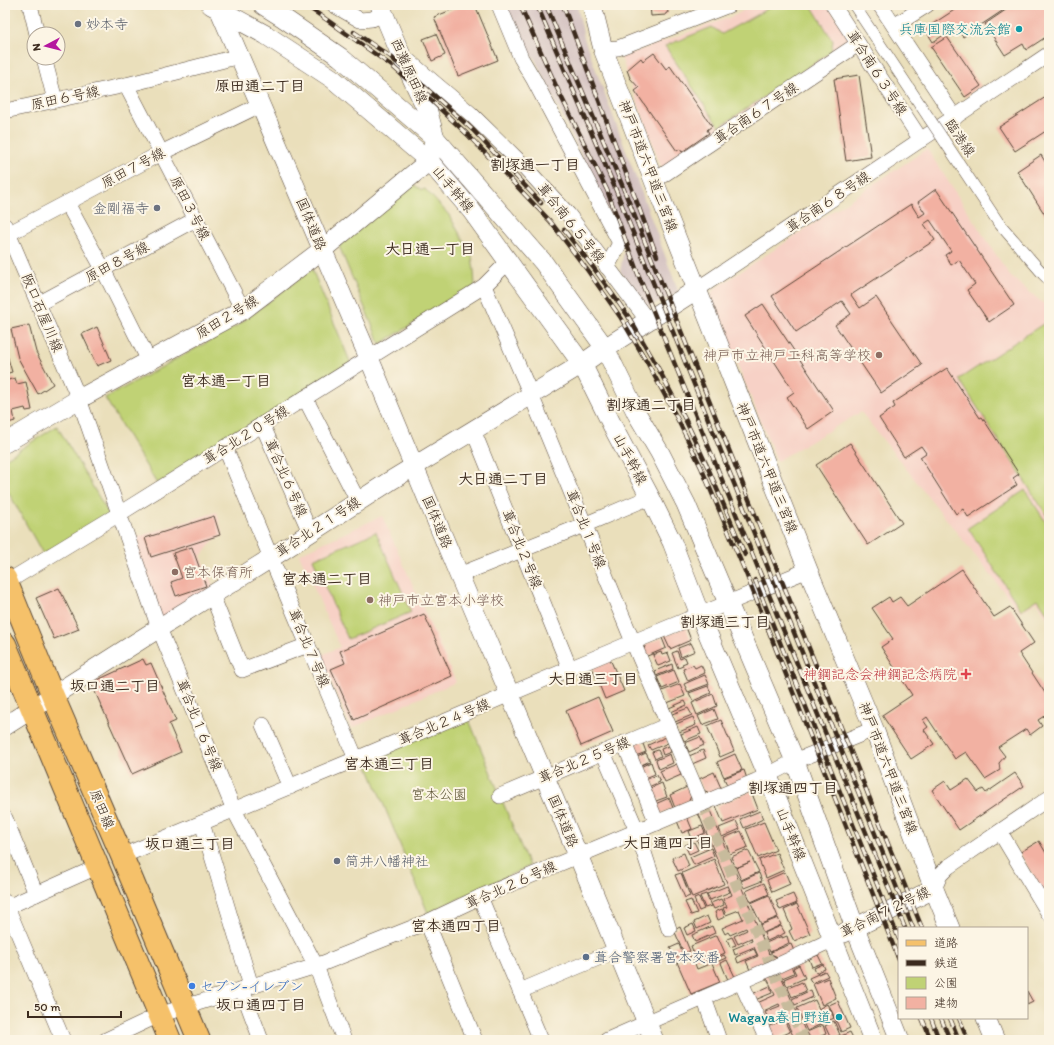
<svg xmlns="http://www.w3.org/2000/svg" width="1054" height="1045" viewBox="0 0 1054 1045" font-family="Itim,'Klee One',sans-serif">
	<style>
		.built { fill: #f7d1c6 }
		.industrial { fill: #d2bfbf }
		.green { fill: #c0d275; stroke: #7e7e4a }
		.building { fill: #f2b1a2 }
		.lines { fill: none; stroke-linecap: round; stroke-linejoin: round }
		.pedestrian-tunnel { stroke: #c7bb9c; stroke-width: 11; stroke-dasharray: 11 5.5; stroke-linecap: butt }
		.pedestrian-casing { stroke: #554536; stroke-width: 12 }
		.minor-casing { stroke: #554536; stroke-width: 16 }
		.tertiary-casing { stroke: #554536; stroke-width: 20 }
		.primary-casing { stroke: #554536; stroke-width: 24 }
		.pedestrian { stroke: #fff; stroke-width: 11 }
		.minor { stroke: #fff; stroke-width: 15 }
		.tertiary { stroke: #fff; stroke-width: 19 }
		.primary { stroke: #f5c16b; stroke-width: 22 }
		.rail-casing { stroke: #3b2a1e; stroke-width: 4.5 }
		.rail { stroke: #fcf5e5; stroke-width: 3; stroke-dasharray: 9; stroke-linecap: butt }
		.pedestrian-bridge-casing { stroke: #554536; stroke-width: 12; stroke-linecap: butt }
		.pedestrian-bridge { stroke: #fff; stroke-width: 11 }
		.worship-dot { fill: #6b7280; stroke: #fcf5e5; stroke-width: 1.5 }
		.culture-dot { fill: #0f9aa8; stroke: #fcf5e5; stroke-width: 1.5 }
		.education-dot { fill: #8d6e63; stroke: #fcf5e5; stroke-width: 1.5 }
		.health-dot { fill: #e0444e; stroke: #fcf5e5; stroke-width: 1.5 }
		.service-dot { fill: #5c6f8a; stroke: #fcf5e5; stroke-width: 1.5 }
		.shop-dot { fill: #3f7fe0; stroke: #fcf5e5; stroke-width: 1.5 }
		.labels { text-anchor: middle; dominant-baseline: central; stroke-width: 4; stroke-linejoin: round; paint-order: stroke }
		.worship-label { font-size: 14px; fill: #5b616d; stroke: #fcf5e5; text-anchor: start }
		.culture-label { font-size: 14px; fill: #0d838f; stroke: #fcf5e5; text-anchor: end }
		.street-label { font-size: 14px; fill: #3b2a1e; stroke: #fcf5e5 }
		.education-label { font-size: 14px; fill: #785e54; stroke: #fcf5e5; text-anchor: start }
		.health-label { font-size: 14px; fill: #be3a42; stroke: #fcf5e5; text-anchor: end }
		.park-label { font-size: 14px; fill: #5c5434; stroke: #fcf5e5 }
		.service-label { font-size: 14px; fill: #4e5e75; stroke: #fcf5e5; text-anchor: start }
		.shop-label { font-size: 14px; fill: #366cbe; stroke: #fcf5e5; text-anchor: start }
		.neighbourhood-label { font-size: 15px; font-weight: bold; fill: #3b2a1e; stroke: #fcf5e5 }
	</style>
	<rect width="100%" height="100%" fill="#fcf5e5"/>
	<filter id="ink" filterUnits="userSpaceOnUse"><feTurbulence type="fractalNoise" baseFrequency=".025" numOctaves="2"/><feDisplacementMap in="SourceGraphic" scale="8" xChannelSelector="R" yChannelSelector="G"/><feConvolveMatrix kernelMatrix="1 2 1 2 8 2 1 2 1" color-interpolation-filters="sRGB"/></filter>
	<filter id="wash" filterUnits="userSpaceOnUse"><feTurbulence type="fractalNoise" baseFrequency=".012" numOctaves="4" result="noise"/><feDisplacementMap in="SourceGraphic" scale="16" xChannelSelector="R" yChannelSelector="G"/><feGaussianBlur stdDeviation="0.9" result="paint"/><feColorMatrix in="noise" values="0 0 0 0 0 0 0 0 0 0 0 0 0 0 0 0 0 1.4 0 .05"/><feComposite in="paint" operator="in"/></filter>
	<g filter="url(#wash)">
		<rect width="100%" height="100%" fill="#eadfbb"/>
		<g class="built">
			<path d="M752,5H828L850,39L848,46L662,169L621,57L736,15Z"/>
			<path d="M927,149L1010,276L1049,308V621L1037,602L1020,612L861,412L777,461L711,300V294L716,288Z"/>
			<path d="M217,512L223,536L214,540L201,556L214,588L160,622L130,539Z"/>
			<path d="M382,516L456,682L352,728L319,656L340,647L299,554Z"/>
		</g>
		<path class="industrial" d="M504,5H577L584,38L679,293L645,308L620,271L625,246L534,57H525Z"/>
		<g class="green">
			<path d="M774,5H811L833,41L831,52L719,127L665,46L712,27L722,34Z"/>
			<path d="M414,185L422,190L425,189L449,215L472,256L474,271L475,286L380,344L339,246Z"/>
			<path d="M312,269L351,364L157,484L105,398L237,326Z"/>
			<path d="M1043,324H1049V519L959,379Z"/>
			<path d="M57,426L110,516L43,554L5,486V459Z"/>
			<path d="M1025,490L1049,527V616L1038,599L1021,610L968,528Z"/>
			<path d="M376,532L411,612L348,639L313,559Z"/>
			<path d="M467,715L529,866L428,913L365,759Z"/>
		</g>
		<g id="blocks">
			<g class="building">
				<path d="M464,5H475L498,60L458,76L434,17Z"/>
				<path d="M650,5H667L668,13H666V15L651,16Z"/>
				<path d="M962,5H1011L963,37L956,27L933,42L925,29Z"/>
				<path d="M1013,5H1049V35L1026,50L1023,44L1005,55L985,24Z"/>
				<path d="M436,34L445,55L432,61L423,39Z"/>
				<path d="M947,37L981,86L965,97L931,47Z"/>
				<path d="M654,53L666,69L670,66L712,126L707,130L709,133L682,152L680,149L677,151L635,91L639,88L630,78L627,70L641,58L643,61Z"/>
				<path d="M859,75L871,157L846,161L834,79Z"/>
				<path d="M1049,95V129L1015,151L999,127Z"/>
				<path d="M1041,155L1049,168V221L1017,171Z"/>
				<path d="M936,189L1014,305L989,322L967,290L975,284L959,260L951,265L945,255L951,251L930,220L924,224L935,240L851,295L860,308L876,297L922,365L881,393L835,325L851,314L842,301L796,332L772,296L911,204L919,217L925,213L918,202Z"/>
				<path d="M763,304L834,411L808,429L787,397L794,392L745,316Z"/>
				<path d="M29,325L36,352L53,384L38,394L18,358L11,329Z"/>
				<path d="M97,327L111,360L97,366L82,334Z"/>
				<path d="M5,348L12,372L5,374Z"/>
				<path d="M947,368L980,418L982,417L1019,474L1013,478L1017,485L968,517L963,509L956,514L920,457L926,453L921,446L904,457L879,418L895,407L893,403Z"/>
				<path d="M15,378L17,384L26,382L32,410L26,411L25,408L13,411L15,421L8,423V426L5,427V381Z"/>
				<path d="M850,443L902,523L868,545L816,465Z"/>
				<path d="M214,516L220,535L151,557L145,538Z"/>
				<path d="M192,547L206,586L176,596L171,582L182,578L173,553Z"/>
				<path d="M962,569L994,617L1010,607L1034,643L1019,653L1049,699V713L1038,720L1042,726L1030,735L1026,729L998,747L1005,756L999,763L1000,770L985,779L966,752L955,759L927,717L923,720L928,727L924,730L934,744L911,759L882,715L912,695L881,647L893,639L872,608L889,597L892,602L900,597L907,606Z"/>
				<path d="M59,588L79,629L54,639L36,598Z"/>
				<path d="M424,614L452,676L354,720L331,669L345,663L340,651Z"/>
				<path d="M686,627L691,640L670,649L664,636Z"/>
				<path d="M662,638L666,648L645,657L643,651L646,644Z"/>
				<path d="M691,643L695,651L681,657L678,648Z"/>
				<path d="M677,651L680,659L685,657L687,662L682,664L683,666L678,668L672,653Z"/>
				<path d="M661,652L662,655L668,653L671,661L658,666L653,655Z"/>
				<path d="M143,659L146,665L151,663L176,721L169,724L181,752L132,774L91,683Z"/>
				<path d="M610,659L624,691L605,699L592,667Z"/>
				<path d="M672,664L673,669L656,676L655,671Z"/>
				<path d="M693,665L695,668L701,665L705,673L688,681L683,669Z"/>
				<path d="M674,670L679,682L662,689L657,677Z"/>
				<path d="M705,675L709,684L688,692L684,684Z"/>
				<path d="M680,684L685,696L667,703L662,691Z"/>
				<path d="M708,686L711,693L693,701L689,693Z"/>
				<path d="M713,694L717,706L697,715L692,703Z"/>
				<path d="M598,697L613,732L581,746L566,711Z"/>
				<path d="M685,701L687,705L671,712L669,708Z"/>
				<path d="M688,708L692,715L675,722L672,714Z"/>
				<path d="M714,709L718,719L702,725L698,716Z"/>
				<path d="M693,717L696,725L679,732L676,724Z"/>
				<path d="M721,720L734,751L720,757L707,726Z"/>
				<path d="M698,727L701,734L684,741L681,734Z"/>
				<path d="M666,737L668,743L651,750L648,745Z"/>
				<path d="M700,737L704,745L689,752L685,743Z"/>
				<path d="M642,741L646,752L633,757L629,746Z"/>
				<path d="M669,746L671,752L663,755L661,749Z"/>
				<path d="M658,750L661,756L655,759L652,752Z"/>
				<path d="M703,750L706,758L692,764L689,756Z"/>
				<path d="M646,753L650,761L639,766L635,758Z"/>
				<path d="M670,754L673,763L659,769L656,760Z"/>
				<path d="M735,754L742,770L724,777L717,762Z"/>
				<path d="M651,762L655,774L643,779L638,768Z"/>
				<path d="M677,764L681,775L665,782L660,771Z"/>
				<path d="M744,770L747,779L728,787L724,778Z"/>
				<path d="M714,772L721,788L710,793L703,790L699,779Z"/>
				<path d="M1015,773L1024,786L959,830L932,790L945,781L951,790L968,779L978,792L983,789L986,793Z"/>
				<path d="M657,775L660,782L646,788L643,781Z"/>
				<path d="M662,783L667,797L653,802L648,789Z"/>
				<path d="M687,787L691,796L688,803L675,808L670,795Z"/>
				<path d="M751,791L758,809L723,823L716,806Z"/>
				<path d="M669,798L673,808L657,815L653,805Z"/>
				<path d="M709,808L769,954L768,953L778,958L791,966L794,973L782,978L809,1040H795L784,1016L770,1022L765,1012L780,1006L779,1004L759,1013L755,1004L775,995L768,980L750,970L746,961L758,956L754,947L735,955L733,949L752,941L751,938L738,944L734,936L747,930L746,928L730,935L728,932L725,934L722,928L743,919L739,910L726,915L723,908L727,907L723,899L732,895L699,815L692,812Z"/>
				<path d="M760,811L763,819L744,828L740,819Z"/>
				<path d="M687,817L692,829L682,833L677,821Z"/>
				<path d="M736,821L740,829L722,837L719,828Z"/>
				<path d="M764,822L776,850L758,858L746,829Z"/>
				<path d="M702,826L705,833L692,839L689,831Z"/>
				<path d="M741,831L748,847L730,854L724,838Z"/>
				<path d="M706,836L710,846L701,849L697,840Z"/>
				<path d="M1039,841L1049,858V902L1019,853Z"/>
				<path d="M694,842L698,850L689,854L685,845Z"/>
				<path d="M711,848L714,856L694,865L690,857Z"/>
				<path d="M748,850L759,872L741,880L736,868L750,862L736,868L731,857Z"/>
				<path d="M684,853L689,866L678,871L672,858Z"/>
				<path d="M777,853L784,870L766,878L759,860Z"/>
				<path d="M714,859L724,884L692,897L682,873Z"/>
				<path d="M785,872L790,884L772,892L767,880Z"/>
				<path d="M681,873L690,896L685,898L675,875Z"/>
				<path d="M759,873L762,881L744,888L741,881Z"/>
				<path d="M764,883L769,894L751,902L746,891Z"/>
				<path d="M727,886L730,892L710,900L707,894Z"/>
				<path d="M706,894L711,906L705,908L700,896Z"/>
				<path d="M793,894L797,903L780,910L776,901Z"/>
				<path d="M769,895L778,917L761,924L751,903Z"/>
				<path d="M699,897L704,909L699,911L694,899Z"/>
				<path d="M721,899L724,905L714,909L711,903Z"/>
				<path d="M691,900L697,913L691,915L685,902Z"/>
				<path d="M797,904L810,934L794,941L789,931L792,929L784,910Z"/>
				<path d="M722,909L725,917L718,920L715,912Z"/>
				<path d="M707,916L710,923L697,929L694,922Z"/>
				<path d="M778,918L781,925L763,933L760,925Z"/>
				<path d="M693,924L696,931L687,935L684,928Z"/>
				<path d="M712,926L715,933L695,942L692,935Z"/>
				<path d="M781,926L785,933L767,941L764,933Z"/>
				<path d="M680,927L690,951L684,953L674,930Z"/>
				<path d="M717,935L725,953L706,961L704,955L696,959L691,946Z"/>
				<path d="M782,936V938L787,936L789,943L770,952L766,943Z"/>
				<path d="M732,937L736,945L730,947L727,939Z"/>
				<path d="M679,944L683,955L675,958L670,948Z"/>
				<path d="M791,944L794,951L780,958L771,954V952Z"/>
				<path d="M754,949L757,955L738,963L736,957Z"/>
				<path d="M724,955L726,958L714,963L713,960Z"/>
				<path d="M818,955L822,963L812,967L809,959Z"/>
				<path d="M692,956L697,969L712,963L720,982L691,994L677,962Z"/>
				<path d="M727,960L735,977L728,980L721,963Z"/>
				<path d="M823,964L825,969L816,973L814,968Z"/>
				<path d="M799,965L805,978L787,986L784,979L796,974L793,968Z"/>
				<path d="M825,971L828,976L812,983L809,978Z"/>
				<path d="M828,978L836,998L822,1005L813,984Z"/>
				<path d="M802,982L806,991L792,997L788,988Z"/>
				<path d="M770,986L772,993L755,1000L752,994Z"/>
				<path d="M811,990L813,997L795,1005L792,999Z"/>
				<path d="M1027,991L1033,1002L1027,1005Z"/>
				<path d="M815,1000L825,1022L807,1031L797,1008Z"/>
				<path d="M838,1001L850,1028L841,1032L829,1005Z"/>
				<path d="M827,1004L834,1018L826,1022L820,1008Z"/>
				<path d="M784,1020L790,1032L772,1040L767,1027Z"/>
				<path d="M834,1021L840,1035L831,1039L825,1026Z"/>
				<path d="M823,1025L826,1034L811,1040L807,1032Z"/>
				<path d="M850,1032L854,1040H832Z"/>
			</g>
		</g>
	</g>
	<g filter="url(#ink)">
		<use href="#blocks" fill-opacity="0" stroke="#554536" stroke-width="1"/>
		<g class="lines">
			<path class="pedestrian-tunnel" d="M702,804L772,968L804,1040"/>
			<defs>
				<g id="pedestrian">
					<path d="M854,5L929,118"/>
					<path d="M943,139L998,222L1043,274L1049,280"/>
				</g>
				<g id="minor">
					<path d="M30,5L37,34"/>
					<path d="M334,5L360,20L372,19L384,14"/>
					<path d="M499,5L521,58L534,80L620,243L607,267"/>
					<path d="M833,5L921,140"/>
					<path d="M880,5L955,118"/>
					<path d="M894,26L927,5"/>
					<path d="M603,49L618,48L729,5"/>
					<path d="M404,57L471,114L521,163L568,214L648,321"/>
					<path d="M44,58L55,100"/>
					<path d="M126,85L243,310"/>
					<path d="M5,111L126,85L240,56"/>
					<path d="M654,181L858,44"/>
					<path d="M67,203L103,269L149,361"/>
					<path d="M5,226L79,399L159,628L234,810L316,966L344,1040"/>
					<path d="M8,234L161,153L260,105"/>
					<path d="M484,286L531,395L633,642L702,804"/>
					<path d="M696,290L1049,54"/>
					<path d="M38,304L196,219"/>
					<path d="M305,398L358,501"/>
					<path d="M262,424L310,532"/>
					<path d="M473,430L570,669"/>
					<path d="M225,447L271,558L356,759"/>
					<path d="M459,575L584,525L650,497"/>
					<path d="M7,582L119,514L484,286L508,262"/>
					<path d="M212,595L242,670L308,645"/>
					<path d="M263,725L290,787"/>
					<path d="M624,743L657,823"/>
					<path d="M603,752L637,831L669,929"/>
					<path d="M500,796L668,725"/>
					<path d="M5,818L36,894"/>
					<path d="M202,823L251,986"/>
					<path d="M1000,832L1049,914"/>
					<path d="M122,856L356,759L633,642L808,570"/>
					<path d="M934,889L940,875L948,867L1049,798"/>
					<path d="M480,897L541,1040"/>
					<path d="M5,902L63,1040"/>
					<path d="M5,908L97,867"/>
					<path d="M427,922L475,1040"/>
					<path d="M741,982L767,1040"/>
					<path d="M242,989L261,1040"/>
					<path d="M520,991L617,950"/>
					<path d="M704,998L719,1040"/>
					<path d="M106,1040L159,1015L316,966L427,922L480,897L756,781L795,761L874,729"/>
					<path d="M607,1040L772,968L823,944L833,938"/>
				</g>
				<g id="tertiary">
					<path d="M211,5L266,35L333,79L429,161L471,210L582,364L616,433L650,497L672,542L700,615L768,776L873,1040"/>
					<path d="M263,5L282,17L340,57L435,138L543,262L605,348L637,414L660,453L686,504L728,603L795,761L855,928L900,1040"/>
					<path d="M592,5L603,49L654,181L808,570L874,729L934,889L950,928"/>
					<path d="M219,6L220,11L369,358L459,575L578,855L654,1040"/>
					<path d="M5,443L79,399L243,310L322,250L429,161L435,138L428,112L401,55L380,5"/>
					<path d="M5,726L159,628L271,558L390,481L582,364L605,348L696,290"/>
					<path d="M844,933L934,889"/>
					<path d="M986,1018L995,1040"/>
				</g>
				<g id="primary">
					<path d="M5,578L53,696L122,856L199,1040"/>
					<path d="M5,644L170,1040"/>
				</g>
			</defs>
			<use href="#pedestrian" class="pedestrian-casing"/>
			<use href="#minor" class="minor-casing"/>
			<use href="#tertiary" class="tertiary-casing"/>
			<use href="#primary" class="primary-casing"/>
			<use href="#pedestrian" class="pedestrian"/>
			<use href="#minor" class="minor"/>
			<use href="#tertiary" class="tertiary"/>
			<use href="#primary" class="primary"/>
			<defs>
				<g id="rail">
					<path d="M305,5L330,22L392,66L431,100L467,134L550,221L588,271L621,318L647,362L677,418L701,467L747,576L899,960"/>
					<path d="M520,5L556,86L607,190L638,274L905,928"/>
					<path d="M537,5L615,188L913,928"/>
					<path d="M546,5L622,185L922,928"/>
					<path d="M563,5L589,74L657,256"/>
					<path d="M354,32L391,57L473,130L541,203"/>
					<path d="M564,230L593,267L628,316L657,366L686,421L708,468L745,555"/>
					<path d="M755,580L899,939"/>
					<path d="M922,1018L931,1040"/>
					<path d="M931,1018L939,1040"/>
					<path d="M941,1018L950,1040"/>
					<path d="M950,1018L959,1040"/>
					<path d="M959,1018L968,1040"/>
				</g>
			</defs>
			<use href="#rail" class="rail-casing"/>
			<use href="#rail" class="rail"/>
			<defs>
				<path id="pedestrian-bridge" d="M929,118L943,139"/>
			</defs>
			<use href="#pedestrian-bridge" class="pedestrian-bridge-casing"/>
			<use href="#pedestrian-bridge" class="pedestrian-bridge"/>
		</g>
	</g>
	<g class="worship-dot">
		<circle cx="78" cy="24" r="4"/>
		<circle cx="157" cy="208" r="4"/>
		<circle cx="337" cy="861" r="4"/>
	</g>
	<g class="culture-dot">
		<circle cx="1019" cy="29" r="4"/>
		<circle cx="839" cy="1017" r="4"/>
	</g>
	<g class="education-dot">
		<circle cx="879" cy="355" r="4"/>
		<circle cx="175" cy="572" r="4"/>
		<circle cx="370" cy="600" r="4"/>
	</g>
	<path class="health-dot" d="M964 668h4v4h4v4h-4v4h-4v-4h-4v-4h4z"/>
	<circle class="service-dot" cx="586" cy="957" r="4"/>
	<circle class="shop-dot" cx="192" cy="986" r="4"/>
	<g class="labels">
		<g class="worship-label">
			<text x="86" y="24">妙本寺</text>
			<text x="149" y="208" text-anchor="end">金剛福寺</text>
			<text x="345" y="861">筒井八幡神社</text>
		</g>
		<g class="culture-label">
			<text x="1011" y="29">兵庫国際交流会館</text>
			<text x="831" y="1017">Wagaya春日野道</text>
		</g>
		<g class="street-label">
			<text transform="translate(409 71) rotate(66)">西灘原田線</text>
			<text transform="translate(877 73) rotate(57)">葺合南６３号線</text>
			<text transform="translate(65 98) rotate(-12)">原田６号線</text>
			<text transform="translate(756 113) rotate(-34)">葺合南６７号線</text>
			<text transform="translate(960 138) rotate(56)">臨港線</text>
			<text transform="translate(648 166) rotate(69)">神戸市道六甲道三宮線</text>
			<text transform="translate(133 168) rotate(-28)">原田７号線</text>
			<text transform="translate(453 189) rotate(50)">山手幹線</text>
			<text transform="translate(828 202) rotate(-34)">葺合南６８号線</text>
			<text transform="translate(190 208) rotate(63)">原田３号線</text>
			<text transform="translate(571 223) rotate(51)">葺合南６５号線</text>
			<text transform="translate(311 224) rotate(67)">国体道路</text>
			<text transform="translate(117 262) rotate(-28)">原田８号線</text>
			<text transform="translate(42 313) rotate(67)">阪口石屋川線</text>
			<text transform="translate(227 317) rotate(-31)">原田２号線</text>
			<text transform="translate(246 435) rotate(-32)">葺合北２０号線</text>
			<text transform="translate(630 459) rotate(62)">山手幹線</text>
			<text transform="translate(767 468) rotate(68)">神戸市道六甲道三宮線</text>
			<text transform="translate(286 478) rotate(66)">葺合北６号線</text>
			<text transform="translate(437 522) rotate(67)">国体道路</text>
			<text transform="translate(318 527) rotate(-33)">葺合北２１号線</text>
			<text transform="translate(586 529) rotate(68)">葺合北１号線</text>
			<text transform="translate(522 549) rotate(68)">葺合北２号線</text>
			<text transform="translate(309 648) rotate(67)">葺合北７号線</text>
			<text transform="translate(444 722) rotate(-23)">葺合北２４号線</text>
			<text transform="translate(199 725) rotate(68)">葺合北１６号線</text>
			<text transform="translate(584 760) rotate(-23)">葺合北２５号線</text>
			<text transform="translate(888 768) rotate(69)">神戸市道六甲道三宮線</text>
			<text transform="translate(102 809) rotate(67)">原田線</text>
			<text transform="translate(563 821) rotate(67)">国体道路</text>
			<text transform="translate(791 834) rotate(68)">山手幹線</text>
			<text transform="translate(511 885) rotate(-24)">葺合北２６号線</text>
			<text transform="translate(885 912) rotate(-26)">葺合南７２号線</text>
		</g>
		<g class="education-label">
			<text x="871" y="355" text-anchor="end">神戸市立神戸工科高等学校</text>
			<text x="183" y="572">宮本保育所</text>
			<text x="378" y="600">神戸市立宮本小学校</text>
		</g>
		<g class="health-label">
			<text x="957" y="674">神鋼記念会神鋼記念病院</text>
		</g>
		<g class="park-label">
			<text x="439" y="794">宮本公園</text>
		</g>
		<g class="service-label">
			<text x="594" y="957">葺合警察署宮本交番</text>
		</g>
		<g class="shop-label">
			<text x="200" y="986">セブン-イレブン</text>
		</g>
		<g class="neighbourhood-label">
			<text x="260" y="86">原田通二丁目</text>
			<text x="535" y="165">割塚通一丁目</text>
			<text x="430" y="249">大日通一丁目</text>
			<text x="226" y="381">宮本通一丁目</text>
			<text x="651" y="405">割塚通二丁目</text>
			<text x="503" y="479">大日通二丁目</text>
			<text x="327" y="579">宮本通二丁目</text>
			<text x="725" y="622">割塚通三丁目</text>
			<text x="593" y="679">大日通三丁目</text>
			<text x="115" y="686">坂口通二丁目</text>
			<text x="389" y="764">宮本通三丁目</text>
			<text x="793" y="788">割塚通四丁目</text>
			<text x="668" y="843">大日通四丁目</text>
			<text x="190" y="844">坂口通三丁目</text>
			<text x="456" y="926">宮本通四丁目</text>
			<text x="261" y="1005">坂口通四丁目</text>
		</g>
	</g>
	<rect width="1054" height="1045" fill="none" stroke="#fcf5e5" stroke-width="20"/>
	<rect x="898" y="927" width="130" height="92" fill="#fcf5e5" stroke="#afa495"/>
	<rect x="906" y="940" width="20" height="6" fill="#f5c16b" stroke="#afa495"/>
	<text x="934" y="947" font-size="12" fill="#3b2a1e">道路</text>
	<rect x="906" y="960" width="20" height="6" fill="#3b2a1e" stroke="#afa495"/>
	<text x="934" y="967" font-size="12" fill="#3b2a1e">鉄道</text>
	<rect x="906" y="977" width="20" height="12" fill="#c0d275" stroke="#afa495"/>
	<text x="934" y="987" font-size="12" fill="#3b2a1e">公園</text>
	<rect x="906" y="997" width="20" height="12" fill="#f2b1a2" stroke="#afa495"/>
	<text x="934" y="1007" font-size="12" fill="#3b2a1e">建物</text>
	<g transform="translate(46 46) rotate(263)"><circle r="19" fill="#fcf5e5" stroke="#afa495"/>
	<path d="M0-3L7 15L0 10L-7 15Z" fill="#b5179e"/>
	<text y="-6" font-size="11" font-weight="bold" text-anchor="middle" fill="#3b2a1e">N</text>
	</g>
	<path d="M28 1011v6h93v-6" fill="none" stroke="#3b2a1e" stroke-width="2"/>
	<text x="34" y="1011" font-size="12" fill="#3b2a1e" stroke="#fcf5e5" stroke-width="3" paint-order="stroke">50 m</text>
</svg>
